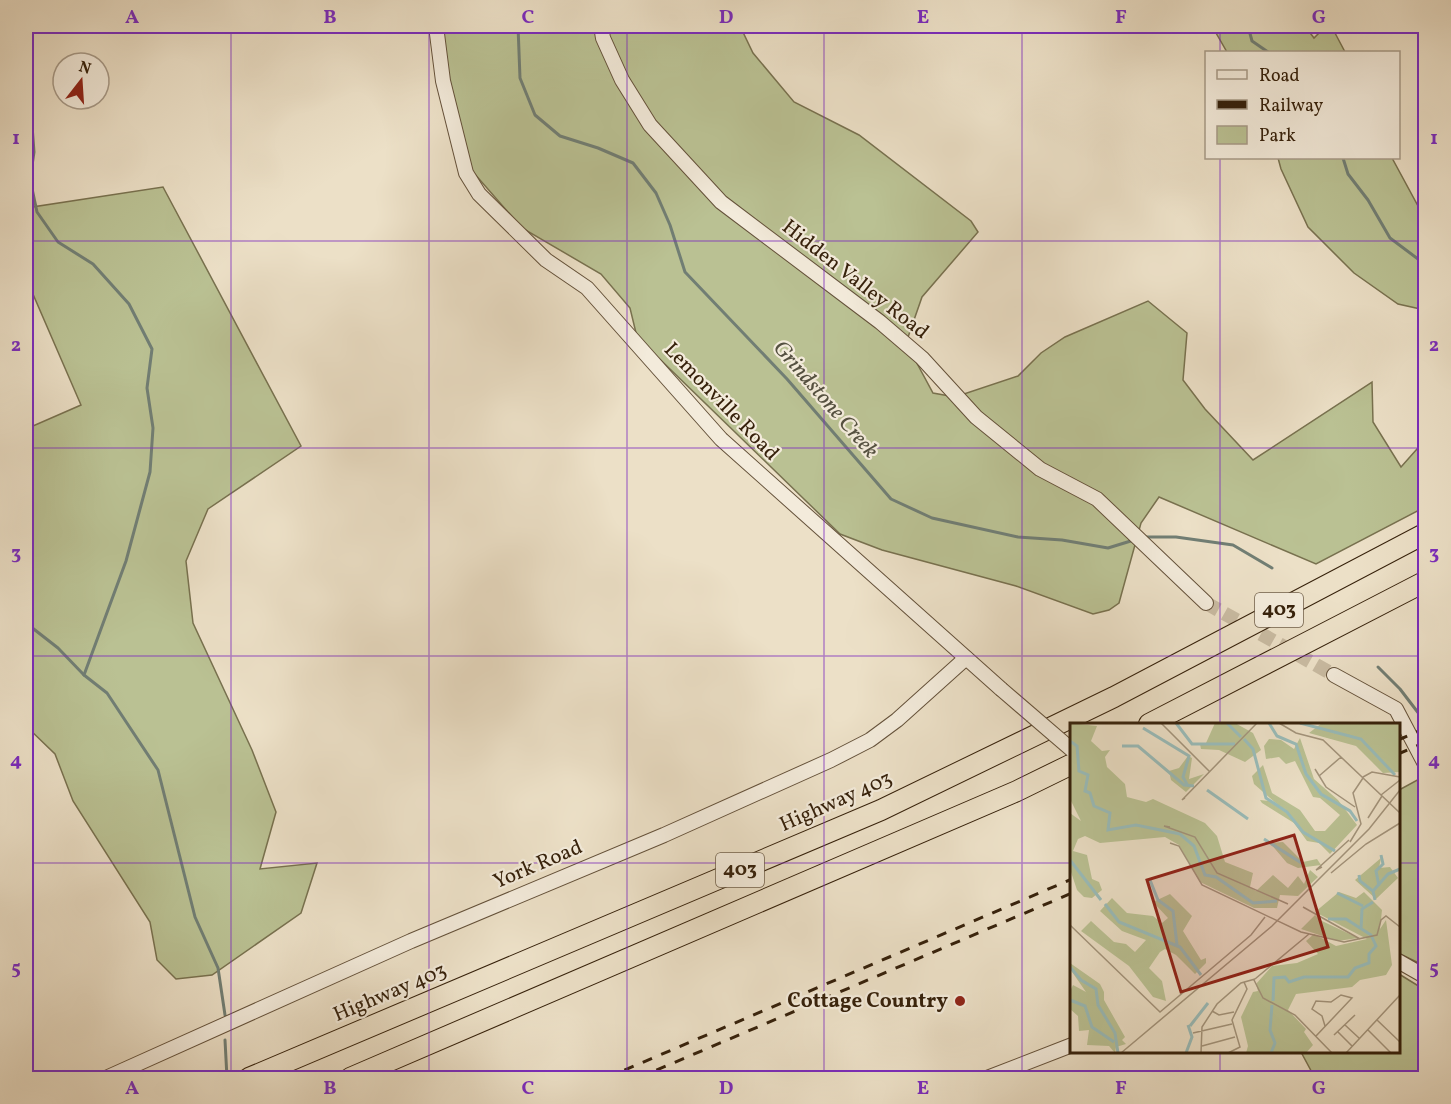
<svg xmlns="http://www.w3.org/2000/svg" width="1451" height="1104" viewBox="0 0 1451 1104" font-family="Vollkorn,serif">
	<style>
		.green { fill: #bac193; stroke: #78714f; stroke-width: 1.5 }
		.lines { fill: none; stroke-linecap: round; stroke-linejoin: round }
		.stream { stroke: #717e74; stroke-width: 3 }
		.minor-tunnel { stroke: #c8baa1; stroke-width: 14; stroke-dasharray: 14 7; stroke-linecap: butt }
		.minor-casing { stroke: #64513a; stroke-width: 16 }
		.highway-casing { stroke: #36210b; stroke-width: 22 }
		.minor { stroke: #f3ebdb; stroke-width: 14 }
		.highway { stroke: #ece0c7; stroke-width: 20 }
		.rail { stroke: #36210b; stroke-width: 3; stroke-dasharray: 10 10; stroke-linecap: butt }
		.minor-bridge-casing { stroke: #64513a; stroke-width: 16; stroke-linecap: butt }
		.minor-bridge { stroke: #f3ebdb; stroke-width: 14 }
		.grid { fill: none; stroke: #7b2cbf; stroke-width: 1.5; stroke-opacity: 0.55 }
		.poi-dot { fill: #8f2418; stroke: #f3ebdb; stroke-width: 2 }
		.labels { text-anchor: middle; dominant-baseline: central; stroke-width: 4.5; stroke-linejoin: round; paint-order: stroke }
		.shield { fill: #f3ebdb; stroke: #6f5e49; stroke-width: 1.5 }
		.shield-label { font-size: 20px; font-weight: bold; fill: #36210b }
		.street-label { font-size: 21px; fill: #36210b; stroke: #f3ebdb }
		.poi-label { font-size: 21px; font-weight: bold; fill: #36210b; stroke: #f3ebdb; text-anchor: end }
		.water-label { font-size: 22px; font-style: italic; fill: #545040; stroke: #f3ebdb }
		.inset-river { fill: none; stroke: #99bcba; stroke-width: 3 }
		.inset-road { fill: none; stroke: #a3947c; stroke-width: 1.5 }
		.view { fill: #8f2418; fill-opacity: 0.15; stroke: #8f2418; stroke-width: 3 }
		.inset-edge { fill: none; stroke: #36210b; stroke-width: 3 }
		.neatline { fill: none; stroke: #7b2cbf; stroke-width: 2 }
		.grid-label { font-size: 20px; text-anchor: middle; font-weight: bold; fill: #7b2cbf }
	</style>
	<rect width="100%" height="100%" fill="#ece0c7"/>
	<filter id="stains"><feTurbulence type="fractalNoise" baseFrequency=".00333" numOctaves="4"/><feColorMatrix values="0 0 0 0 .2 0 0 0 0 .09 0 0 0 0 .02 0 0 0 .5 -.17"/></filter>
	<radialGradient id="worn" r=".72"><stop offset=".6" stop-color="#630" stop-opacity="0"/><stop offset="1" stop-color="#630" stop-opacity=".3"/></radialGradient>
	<g class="green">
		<path d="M438,26H740L753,53L794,102L859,135L971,221L978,232L922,297L906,343L933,393L955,397L1018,376L1041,353L1065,337L1148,301L1187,333L1183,380L1205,409L1253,460L1372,382L1373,422L1401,467L1425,440V507L1316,564L1159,497L1141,523L1119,603L1109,610L1093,614L1016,586L882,550L840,534L637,337L630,308L601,274L522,228L466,164Z"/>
		<path d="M1212,26H1305L1314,38L1323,29L1335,33L1345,52H1227Z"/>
		<path d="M1278,158H1392L1425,219V310L1398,304L1354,273L1308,227L1281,169Z"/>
		<path d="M163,187L301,446L208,509L186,561L193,623L252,750L276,812L260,869L317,863L301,913L212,975L176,979L157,960L150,922L73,801L55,754L26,726V429L81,405L26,278V208Z"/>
		<path d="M1421,778L1426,791L1425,966L1398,953L1399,790Z"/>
		<path d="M1399,974L1425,990V1078H1315L1301,1052H1398Z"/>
	</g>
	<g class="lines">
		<g class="stream">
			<path d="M518,26L520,78L535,115L560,136L598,148L633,163L656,193L670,225L685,272L787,379L891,499L932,518L1018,537L1062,540L1108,548L1134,540"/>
			<path d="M1248,26L1252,41L1268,52"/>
			<path d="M26,45L34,152L30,179L37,212L58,242L93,264L129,304L152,349L147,388L153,428L150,472L126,561L84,675"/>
			<path d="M1343,158L1348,174L1368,200L1390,238L1426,265"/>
			<path d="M1143,537H1176L1233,545L1272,568"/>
			<path d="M26,623L58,648L84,675L107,693L158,770L195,917L218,968L225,1015"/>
			<path d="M1378,667L1400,689L1426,723"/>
			<path d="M225,1040L227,1078"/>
		</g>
		<path class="minor-tunnel" d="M1206,603L1334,675"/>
		<defs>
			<g id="minor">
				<path d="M436,26L443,81L466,173L479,194L546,260L587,288L721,439L1001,689"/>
				<path d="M601,26L603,38L622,80L650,125L721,202L880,322L922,358L976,417L1040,469L1097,499L1206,603"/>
				<path d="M1334,675L1396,709L1426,766"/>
				<path d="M1398,961L1426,977"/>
				<path d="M106,1078L411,941L664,835L831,760L870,740L897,720L966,658"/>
				<path d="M987,1078L1072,1045"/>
			</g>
			<g id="highway">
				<path d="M1149,724L1426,581"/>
				<path d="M249,1078L881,810L1114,697L1426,533"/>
				<path d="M350,1078L1017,791L1072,764"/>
			</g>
		</defs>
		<use href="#minor" class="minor-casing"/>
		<use href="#highway" class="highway-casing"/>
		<use href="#minor" class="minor"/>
		<use href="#highway" class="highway"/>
		<g class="rail">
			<path d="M1398,740L1426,728"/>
			<path d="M1398,754L1426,742"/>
			<path d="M606,1078L1072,879"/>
			<path d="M638,1078L1072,893"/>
		</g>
		<defs>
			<path id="minor-bridge" d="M1001,689L1072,750"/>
		</defs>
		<use href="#minor-bridge" class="minor-bridge-casing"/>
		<use href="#minor-bridge" class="minor-bridge"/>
	</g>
	<path class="grid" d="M231,26V1078M429,26V1078M627,26V1078M824,26V1078M1022,26V1078M1220,26V52M1220,158V724M26,241H1426M26,448H1426M26,656H1426M26,863H1072M1398,863H1426M1220,1052V1078"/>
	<circle class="poi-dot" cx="960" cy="1001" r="6"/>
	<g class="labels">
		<g class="shield">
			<rect x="1255" y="593" width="48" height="34" rx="4.5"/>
			<rect x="716" y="853" width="48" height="34" rx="4.5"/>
		</g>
		<g class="shield-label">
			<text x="1279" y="610">403</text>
			<text x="740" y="870">403</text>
		</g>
		<g class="street-label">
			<text transform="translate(855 280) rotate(38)">Hidden Valley Road</text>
			<text transform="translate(721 402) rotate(46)">Lemonville Road</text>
			<text transform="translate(836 802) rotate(-24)">Highway 403</text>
			<text transform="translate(538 865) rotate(-23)">York Road</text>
			<text transform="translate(390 993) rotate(-23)">Highway 403</text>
		</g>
		<g class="poi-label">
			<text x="948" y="1001">Cottage Country</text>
		</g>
		<g class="water-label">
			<text transform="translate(825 400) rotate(49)">Grindstone Creek</text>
		</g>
	</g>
	<g transform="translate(1070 723)">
		<rect width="330" height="330" fill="#ece0c7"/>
		<path d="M0,0L27,3L21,18L32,28L40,27L35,34L37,44L55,61L57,74L76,79L83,76L135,100L147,113L155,139L183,150L180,164L186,168L203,152L218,165L228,153L234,161L240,147L248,154L228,173L210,172L207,185H184L130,159L109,122L95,114L30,120L15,113L8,116L3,128L17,132L22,156L29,159L32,167L22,175L14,174L7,167L0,146V90L11,98L0,76ZM145,0H165L183,10L191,27L175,39L149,27L131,26L130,21L136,20ZM252,0H330V49L313,50L286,23L239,10ZM230,15L244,56L268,77L287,102L260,131L249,120L237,118L224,100L192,80L190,77L199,78L217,90L184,61L182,53L193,42L202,70L230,87L245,108H255L270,92L250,75L243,74L225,38L216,41L209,34L196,36L194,23L199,16L211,17L224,26ZM118,33L122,35L119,56L134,51L116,69L101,57L99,48L109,45ZM213,119L233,139L247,136L251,142L228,145L217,140L200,120ZM311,135L309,145L320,144L328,155L306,176L285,157ZM269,169L286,175L294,169L312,187L310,206L316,197L322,242L316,252L290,257L282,264L226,271L218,287L236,306L234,309L243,322L236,330H176L178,323L171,294L183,269L188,268L186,261L202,243L227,240L248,231L236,218L244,211L266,223L297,216L245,189ZM100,171L122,193L113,208L131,237L136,235V240L125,251L106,232L95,226L90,229L79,245L92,258L96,278L83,274L59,243L11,208L21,198L44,219L56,221L65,229L76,217L52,208L30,188L42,175L57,190L83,193L92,200L98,195L83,179ZM245,192L252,198L288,215L268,218L231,206ZM0,240L30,261L34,269V277L55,314L52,317L56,321L46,324L45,330L39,323L17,322L19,307L9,308L8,293L0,286V268L3,262L16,269L0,246Z" fill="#bac193"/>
		<path class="inset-river" d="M106,0L122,21H165M157,0L171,14M199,0L207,13L226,21L236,51L251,71L280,88L287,98M230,0L291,16L325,52M73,5L119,33L113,54L118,63M174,16L183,26L196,75L217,89L233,109L265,128M0,18L7,23L9,48L18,52L15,68L20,70L24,83L40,90L38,107L66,102L110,111L124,123L135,152L146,154L183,180L207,178M52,23H68L114,62L124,63M137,67L178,96M194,116L233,141M0,137L31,177M289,152L290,158L303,168L305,177M80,157L88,177L103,188L107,222M309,163L306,148L313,141L311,132M303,168L318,151L330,146M267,170L293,183M35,181L49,199L110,224L131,252M291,206L292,186L303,179M0,244L11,257L26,266L28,282L45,310L48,330M0,277L15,283L22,304L44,319M203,278L204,255L215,254L219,259L234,254H278L285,245L299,240V231L306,223L301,212L276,196H258M120,303L138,280M116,330L122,314L118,302M201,330L205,320L200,307L202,282"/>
		<path class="inset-road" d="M91,0L140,49M209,0L226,10L253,17L330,90M245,46L256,64L285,84M249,53L271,34M293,54L302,49L330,54M311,72L330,57M115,75L112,77L187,0M298,95L312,73M100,104L94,103L125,114L147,150L218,181M280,119L291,101L283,70L293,55M100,120L109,123L132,162L231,209L274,219L307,212L311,197L316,193L330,204M252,144L246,147L279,117M261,150L296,121L330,100M233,184L290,216M0,202L90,289L181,212L195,194M185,256L239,211M184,257L193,275L225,292L262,330M142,288L149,292L164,289M307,297L330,319M275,302L289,315M298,307L321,330M268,309L282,323M123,310L162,301M264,312L285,292M246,313L282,275L271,272L261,279L246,278L242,286L252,293L255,303M132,323L165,314M51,330L202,203L299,106L330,67M131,330L132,304L147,281L171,260L185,256M158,330L170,324L162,297L177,266L174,259M276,330L330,272"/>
		<path class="view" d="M224,112L258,224L111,269L77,157Z"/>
		<rect width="330" height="330" class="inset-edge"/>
	</g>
	<rect width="1451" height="1104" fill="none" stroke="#ece0c7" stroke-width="66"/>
	<rect x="1205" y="51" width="195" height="108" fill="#f3ebdb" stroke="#a79a88" stroke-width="1.5"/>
	<rect x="1217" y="70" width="30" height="9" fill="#f3ebdb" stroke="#a79a88" stroke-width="1.5"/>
	<text x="1259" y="81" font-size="18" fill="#36210b">Road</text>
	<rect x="1217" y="100" width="30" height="9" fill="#36210b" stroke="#a79a88" stroke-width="1.5"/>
	<text x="1259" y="111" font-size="18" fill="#36210b">Railway</text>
	<rect x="1217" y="126" width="30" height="18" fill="#bac193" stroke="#a79a88" stroke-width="1.5"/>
	<text x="1259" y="141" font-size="18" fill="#36210b">Park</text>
	<g transform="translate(81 81) rotate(17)"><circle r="28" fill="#f3ebdb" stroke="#a79a88" stroke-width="1.5"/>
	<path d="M0-4.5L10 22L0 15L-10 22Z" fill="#8f2418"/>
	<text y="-9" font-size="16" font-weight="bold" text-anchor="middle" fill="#36210b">N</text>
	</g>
	<rect x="33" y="33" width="1385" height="1038" class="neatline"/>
	<g class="grid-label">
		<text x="132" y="23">A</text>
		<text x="330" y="23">B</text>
		<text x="528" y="23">C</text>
		<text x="726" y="23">D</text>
		<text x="923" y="23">E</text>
		<text x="1121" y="23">F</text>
		<text x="1319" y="23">G</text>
		<text x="16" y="144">1</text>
		<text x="1434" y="144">1</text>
		<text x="16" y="351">2</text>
		<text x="1434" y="351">2</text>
		<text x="16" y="559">3</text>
		<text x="1434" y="559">3</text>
		<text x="16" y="766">4</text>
		<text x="1434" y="766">4</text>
		<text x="16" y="974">5</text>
		<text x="1434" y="974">5</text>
		<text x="132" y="1094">A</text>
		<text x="330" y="1094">B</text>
		<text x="528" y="1094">C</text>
		<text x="726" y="1094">D</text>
		<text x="923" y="1094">E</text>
		<text x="1121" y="1094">F</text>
		<text x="1319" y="1094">G</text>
	</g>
	<rect width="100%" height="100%" filter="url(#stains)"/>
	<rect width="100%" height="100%" fill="url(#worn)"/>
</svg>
